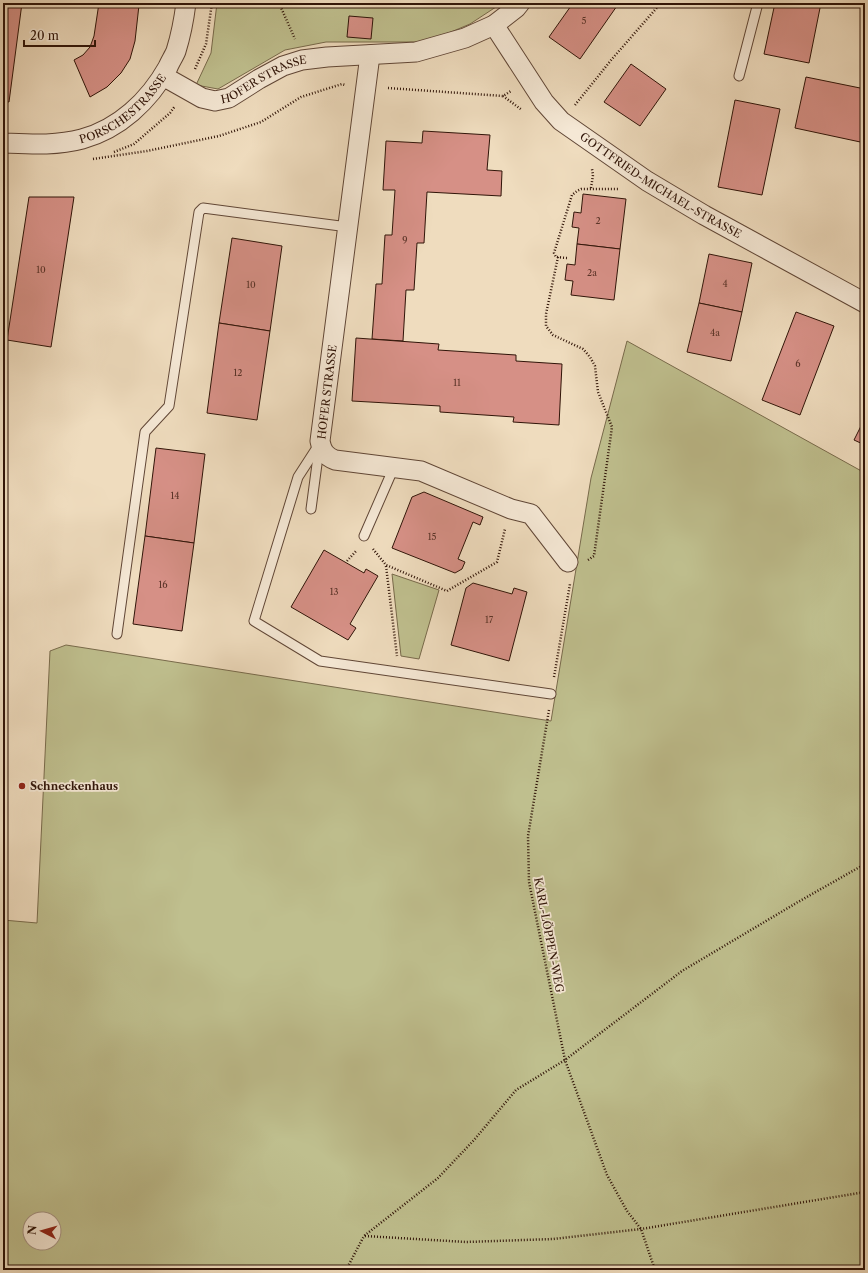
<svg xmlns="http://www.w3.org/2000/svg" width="868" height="1273" viewBox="0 0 868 1273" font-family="'Libre Caslon Text',serif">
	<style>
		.green { fill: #bfbf8e; stroke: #786a4b; fill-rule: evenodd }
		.building { fill: #d69086; stroke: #301408 }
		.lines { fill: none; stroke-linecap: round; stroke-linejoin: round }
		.lane-casing { stroke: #604636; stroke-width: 11 }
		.street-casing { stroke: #604636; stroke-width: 21 }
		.path { stroke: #301408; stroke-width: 2.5; stroke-dasharray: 1 2; stroke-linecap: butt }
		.lane { stroke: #f5e8d5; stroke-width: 9 }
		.street { stroke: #f5e8d5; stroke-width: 19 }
		.poi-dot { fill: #8f2418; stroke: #f5e8d5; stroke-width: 1.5 }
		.labels { text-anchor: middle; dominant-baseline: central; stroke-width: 3.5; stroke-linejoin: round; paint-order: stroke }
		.number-label { font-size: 9px; fill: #5a3328 }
		.street-label { font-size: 11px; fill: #301408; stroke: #f5e8d5 }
		.poi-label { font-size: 11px; font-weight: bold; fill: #301408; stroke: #f5e8d5; text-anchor: start }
	</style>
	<rect width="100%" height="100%" fill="#efdcbe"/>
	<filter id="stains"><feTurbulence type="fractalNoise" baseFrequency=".005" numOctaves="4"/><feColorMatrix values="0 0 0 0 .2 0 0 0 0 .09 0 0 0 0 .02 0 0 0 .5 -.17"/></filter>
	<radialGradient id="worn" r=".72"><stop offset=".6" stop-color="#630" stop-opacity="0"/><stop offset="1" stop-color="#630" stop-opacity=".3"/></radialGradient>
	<g class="green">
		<path d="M217,3H502L470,24L427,42H326L285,50L218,89L196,85L211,53Z"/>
		<path d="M627,341L865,473V1270H3V920L37,923L50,651L66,645L551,721L591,478ZM30,1219H54V1243H30Z"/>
		<path d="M392,574L439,590L419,659L401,656Z"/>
	</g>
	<g class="building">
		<path d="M3,3H22L9,102L3,101Z"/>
		<path d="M99,3L139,5L135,41L130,59L121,73L107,87L90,97L74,60L83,55L90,47L94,36Z"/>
		<path d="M573,3H619L580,59L549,37Z"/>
		<path d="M775,3H821L809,63L764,54Z"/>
		<path d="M349,16L373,18L371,39L347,37Z"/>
		<path d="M631,64L666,89L640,126L604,102Z"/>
		<path d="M806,77L865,89V143L795,128Z"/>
		<path d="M735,100L780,109L762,195L718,187Z"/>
		<path d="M423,131L490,135L487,170L502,171L501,196L427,192L424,243H417L414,290H406L403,341L372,339L376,284H382L385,235H392L395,190H383L386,141L422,143Z"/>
		<path d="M583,194L626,199L620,249L577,244L579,228L572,227L574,212L581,213Z"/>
		<path d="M29,197H74L51,347L7,340Z"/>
		<path d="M232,238L282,246L270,331L219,323Z"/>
		<path d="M577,244L620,249L614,300L571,295L573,281L565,280L567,264L575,265Z"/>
		<path d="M709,254L752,263L742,312L699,303Z"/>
		<path d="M699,303L742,312L731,361L687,352Z"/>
		<path d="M796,312L834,326L800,415L762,400Z"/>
		<path d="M219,323L270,331L257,420L207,413Z"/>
		<path d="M356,338L439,344L438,350L516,355V361L562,364L559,425L513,422L514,417L440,412V406L352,401Z"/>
		<path d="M865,418V445L854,440Z"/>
		<path d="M156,448L205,454L194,543L145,536Z"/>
		<path d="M424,492L483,517L480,525L473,522L458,559L465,562L462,569L455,573L392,548L412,497Z"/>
		<path d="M145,536L194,543L182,631L133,624Z"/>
		<path d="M324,550L364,573L366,569L378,576L350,624L356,628L348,640L291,607Z"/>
		<path d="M473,583L512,594L514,588L527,592L509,661L451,645L466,588Z"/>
	</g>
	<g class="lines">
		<defs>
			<g id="lane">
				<path d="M739,76L758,3"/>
				<path d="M320,443L298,477L254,621L320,661L551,694"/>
				<path d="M311,509L319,449"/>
				<path d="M364,536L391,474L392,467"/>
				<path d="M117,634L145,432L169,406L199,212L203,208L348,227"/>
			</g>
			<g id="street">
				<path id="s1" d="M494,25L544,102L561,121L647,181L704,215L865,303"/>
				<path d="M370,55L320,441C322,451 325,456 335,460L421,471L511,509L531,514L568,562"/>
				<path id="s2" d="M163,76L202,98L215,101L229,98L259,79L283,66L302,60L327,57L416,52L465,38L494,25L516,8L520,3"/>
				<path id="s3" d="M3,143C29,144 56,146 82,139C119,129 149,101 168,67C170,62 174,56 176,51C181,35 184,19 186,3"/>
			</g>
		</defs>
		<use href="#lane" class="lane-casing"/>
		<use href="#street" class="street-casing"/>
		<g class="path">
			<path d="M279,3L295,39"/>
			<path d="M333,6H345L350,3"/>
			<path d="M195,69L206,44L212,3"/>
			<path d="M388,88L503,96L511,91"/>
			<path d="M503,96L522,110"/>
			<path d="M575,105L612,59L661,3"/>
			<path d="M114,152L134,144L170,113L175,106"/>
			<path d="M93,159L147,151L219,136L261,122L301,97L342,84L345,85"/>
			<path d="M591,188L593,175L592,169"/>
			<path d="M558,257L546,314V326L553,335L583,349L590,357L595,366L598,392L612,427L594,556L588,560"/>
			<path d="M567,258L556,257L554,253L572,195L577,191L581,189H619"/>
			<path d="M373,549L386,565L447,591L497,562L505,529"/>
			<path d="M347,561L357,550"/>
			<path d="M386,566L397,656"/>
			<path d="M554,677L570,584"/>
			<path d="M549,710L528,836L529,882L565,1060L607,1175L627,1211L641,1229L655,1270"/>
			<path d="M365,1236L466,1242L553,1239L641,1229L865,1192"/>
			<path d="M346,1270L364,1236L438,1178L474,1140L516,1090L565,1060L682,971L798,902L865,864"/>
		</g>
		<use href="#lane" class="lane"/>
		<use href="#street" class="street"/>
	</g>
	<circle class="poi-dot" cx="22" cy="786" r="4"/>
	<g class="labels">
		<g class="number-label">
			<text x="584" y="20">5</text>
			<text x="598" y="220">2</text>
			<text x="405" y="239">9</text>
			<text x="41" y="269">10</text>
			<text x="592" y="272">2a</text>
			<text x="725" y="283">4</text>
			<text x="251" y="284">10</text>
			<text x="715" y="332">4a</text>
			<text x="798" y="363">6</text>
			<text x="238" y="372">12</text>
			<text x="457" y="382">11</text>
			<text x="175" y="495">14</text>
			<text x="432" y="536">15</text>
			<text x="163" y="584">16</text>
			<text x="334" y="591">13</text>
			<text x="489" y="619">17</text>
		</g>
		<g class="street-label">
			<text stroke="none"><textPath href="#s2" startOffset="112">HOFER STRASSE</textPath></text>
			<text stroke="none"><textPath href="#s3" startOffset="131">PORSCHESTRASSE</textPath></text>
			<text stroke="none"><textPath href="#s1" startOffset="236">GOTTFRIED-MICHAEL-STRASSE</textPath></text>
			<text transform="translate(327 392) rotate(-83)">HOFER STRASSE</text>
			<text transform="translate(549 935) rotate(79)">KARL-LÖPPEN-WEG</text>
		</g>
		<g class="poi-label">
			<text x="30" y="786">Schneckenhaus</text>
		</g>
	</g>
	<rect width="868" height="1273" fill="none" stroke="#efdcbe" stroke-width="16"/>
	<rect x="4" y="4" width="860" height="1265" fill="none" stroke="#301408" stroke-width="2"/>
	<rect x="8" y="8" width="852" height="1257" fill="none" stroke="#301408"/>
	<g transform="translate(42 1231) rotate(276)"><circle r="19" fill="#f5e8d5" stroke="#a69383"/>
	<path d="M0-3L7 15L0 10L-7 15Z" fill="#8f2418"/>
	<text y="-6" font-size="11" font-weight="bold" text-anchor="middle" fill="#301408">N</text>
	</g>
	<path d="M24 40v6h71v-6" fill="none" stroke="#301408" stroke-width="2"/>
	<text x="30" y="40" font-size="12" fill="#301408" stroke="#f5e8d5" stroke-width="3" paint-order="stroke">20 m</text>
	<rect width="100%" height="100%" filter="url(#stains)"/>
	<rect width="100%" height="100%" fill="url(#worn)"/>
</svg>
